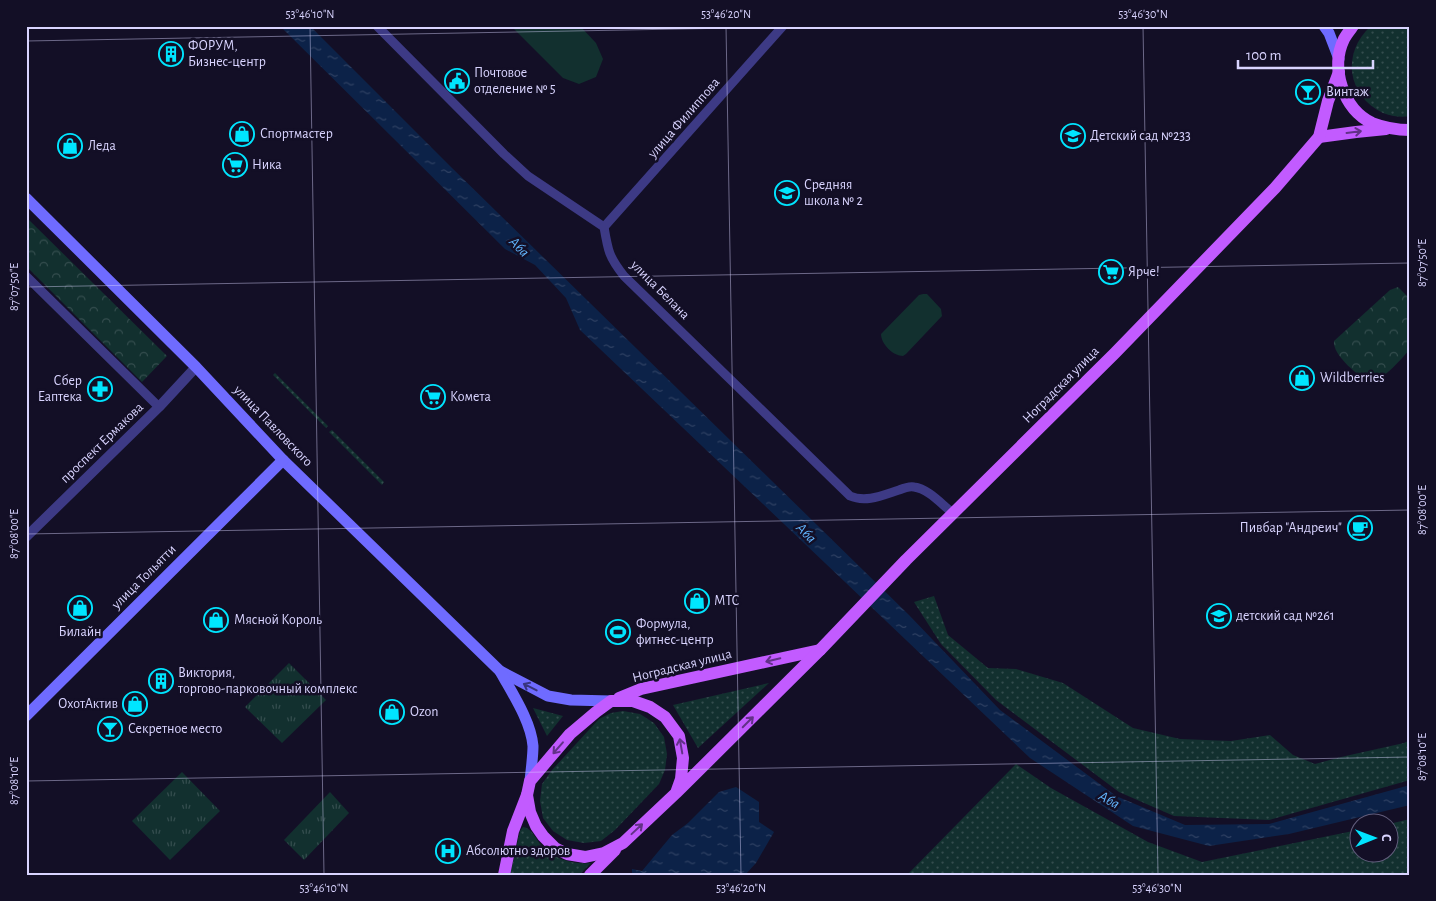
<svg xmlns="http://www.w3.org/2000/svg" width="1436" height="901" viewBox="0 0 1436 901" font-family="'Alegreya Sans',sans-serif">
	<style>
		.grass { fill: url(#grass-dots) }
		.forest { fill: url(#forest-crowns) }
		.park { fill: url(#park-tufts) }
		.pitch { fill: #12302f }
		.water { fill: url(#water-ripples) }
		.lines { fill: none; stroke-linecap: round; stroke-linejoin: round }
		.minor { stroke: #3d3a85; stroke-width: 9 }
		.tertiary { stroke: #3d3a85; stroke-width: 10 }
		.secondary { stroke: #6f6bff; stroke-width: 11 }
		.primary { stroke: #c25bff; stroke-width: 12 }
		.oneway { stroke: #623188 }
		.oneway2 { stroke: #38347d }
		.ticks { fill: none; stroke: #d9d4ff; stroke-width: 1; stroke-opacity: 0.45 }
		.labels { text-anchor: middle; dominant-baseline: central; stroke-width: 5; stroke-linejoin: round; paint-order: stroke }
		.poi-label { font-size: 14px; fill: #d9d4ff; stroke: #130f26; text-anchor: start }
		.street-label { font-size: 14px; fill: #d9d4ff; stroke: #130f26 }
		.water-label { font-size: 15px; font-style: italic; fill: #62b6ff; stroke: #130f26 }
		.neatline { fill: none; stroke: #d9d4ff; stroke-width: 2 }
		.ticks-label { font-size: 12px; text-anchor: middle; fill: #d9d4ff }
	</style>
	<defs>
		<pattern id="grass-dots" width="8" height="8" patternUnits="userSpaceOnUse" patternTransform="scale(1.25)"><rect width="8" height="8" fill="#12302f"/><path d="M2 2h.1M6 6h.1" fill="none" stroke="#344d4e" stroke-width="1.8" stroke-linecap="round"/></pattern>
		<pattern id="forest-crowns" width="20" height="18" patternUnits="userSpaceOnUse" patternTransform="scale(1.25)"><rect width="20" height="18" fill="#12302f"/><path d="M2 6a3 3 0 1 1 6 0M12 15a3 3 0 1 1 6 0" fill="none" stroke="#344d4e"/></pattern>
		<pattern id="park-tufts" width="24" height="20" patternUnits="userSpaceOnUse" patternTransform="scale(1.25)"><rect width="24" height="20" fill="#12302f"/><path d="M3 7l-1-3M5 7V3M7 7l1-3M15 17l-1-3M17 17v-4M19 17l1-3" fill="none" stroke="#344d4e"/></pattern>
		<pattern id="water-ripples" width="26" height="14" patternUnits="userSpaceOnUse" patternTransform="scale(1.25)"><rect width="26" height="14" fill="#0c2248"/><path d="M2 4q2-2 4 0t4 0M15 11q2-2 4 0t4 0" fill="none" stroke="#2f4163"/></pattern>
	</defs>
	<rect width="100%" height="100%" fill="#130f26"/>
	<g class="grass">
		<path d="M1371,26H1410V116C1401,118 1391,116 1383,113C1347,96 1341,53 1371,26Z"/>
		<path d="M275,373L328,426L326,428L273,375Z"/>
		<path d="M332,430L384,482L382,485L329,432Z"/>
		<path d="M934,596L948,635L988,668L1016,669L1063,683L1133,728L1180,739L1231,741L1270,735L1293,755L1315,764L1341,757L1404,743L1410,740V780L1269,820L1174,816L1119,792L996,700L941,644L914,602Z"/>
		<path d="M769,683L698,748L673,705Z"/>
		<path d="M533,708L563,716L547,736Z"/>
		<path d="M623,711L640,714L654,723L664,737L667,754L665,770L659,784L615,830L601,841L584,843L567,840L553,831L543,818L540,801L542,784L552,770L599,719L611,713Z"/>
		<path d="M1016,764L1051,788L1148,842L1202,862L1358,830V854H1388L1389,824L1410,819V875H907Z"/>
		<path d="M523,827C532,828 536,840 542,846C554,859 573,865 591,863L579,875H510L520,831Z"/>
	</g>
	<g class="forest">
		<path d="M26,217L167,356L142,382L26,266Z"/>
		<path d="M1398,287L1410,299V349C1399,362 1387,375 1372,383C1360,378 1332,355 1334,341L1390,290Z"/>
	</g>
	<g class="park">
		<path d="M289,663L326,700L282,743L245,707Z"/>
		<path d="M182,772L220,811L170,860L132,821Z"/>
		<path d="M330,792L349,813L304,860L284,840Z"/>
	</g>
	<g class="pitch">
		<path d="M511,26H580L596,43L603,59L596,77L579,84L563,78Z"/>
		<path d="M923,294H927L941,309L942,316L906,354L903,356C893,356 881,344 881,334L919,295Z"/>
	</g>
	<g class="water">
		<path d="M280,26H310L451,167L909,615L1000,710L1116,796L1185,825L1269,824L1410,785V805L1289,834L1209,846L1133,826L1030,758L580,330L566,298L535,265L505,249Z"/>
		<path d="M736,787L759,802V822L774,832L756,863L745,875H632V869L642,871L672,835L688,823L719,792Z"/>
	</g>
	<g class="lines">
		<g class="minor">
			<path d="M377,26L504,154L528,176L604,227C608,251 609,257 624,276L850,496C866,503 883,495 899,490C904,488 909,486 914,487C929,489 942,505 953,513"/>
			<path d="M604,227L783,26"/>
			<path d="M26,276L159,407"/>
		</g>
		<path class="tertiary" d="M26,537L159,407L196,367"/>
		<g class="secondary">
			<path d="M1324,26L1329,33L1339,59"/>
			<path d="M26,198L196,367L283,460L500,671L548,696L571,700L611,701"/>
			<path d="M500,671C512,693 531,721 533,746C533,757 531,770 530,781"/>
			<path d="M26,716L283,460"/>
		</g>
		<g class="primary">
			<path d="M1353,26C1350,30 1346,35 1344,39C1330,68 1343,109 1372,123C1385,128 1396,130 1410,130"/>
			<path d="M1319,137L1356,132L1386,129"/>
			<path d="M619,698L641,689L820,650"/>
			<path d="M676,793L681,779L683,758L679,736L665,717L650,707L633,701H611L596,712L570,734L530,781L527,795L530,812L536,826L543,836L555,848L567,854L585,857L604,853L623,843L676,793L820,650L906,560L1115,353L1275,188L1319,137L1328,101L1339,72"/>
			<path d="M504,875L513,831L527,795"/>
			<path d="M590,875L615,850"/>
		</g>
	</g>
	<defs><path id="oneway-shaft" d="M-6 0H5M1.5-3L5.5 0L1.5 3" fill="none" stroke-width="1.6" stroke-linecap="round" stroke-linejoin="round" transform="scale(1.25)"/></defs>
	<g class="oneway">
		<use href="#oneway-shaft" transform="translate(1354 132) rotate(-7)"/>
		<use href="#oneway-shaft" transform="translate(773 660) rotate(167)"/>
		<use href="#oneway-shaft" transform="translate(748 722) rotate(-45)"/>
		<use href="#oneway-shaft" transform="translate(681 746) rotate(-100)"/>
		<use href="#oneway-shaft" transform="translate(558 748) rotate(131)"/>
		<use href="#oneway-shaft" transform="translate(637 829) rotate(-43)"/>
	</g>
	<use class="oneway2" href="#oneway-shaft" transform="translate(530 687) rotate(-153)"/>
	<path class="ticks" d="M310,26L324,875M726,26L741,875M1143,26L1158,875M26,41L844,26M26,287L1410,263M26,534L1410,510M26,781L1410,757"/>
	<defs>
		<symbol id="building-ring" viewBox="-11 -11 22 22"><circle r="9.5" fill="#130f26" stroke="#00e5ff" stroke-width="1.5"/><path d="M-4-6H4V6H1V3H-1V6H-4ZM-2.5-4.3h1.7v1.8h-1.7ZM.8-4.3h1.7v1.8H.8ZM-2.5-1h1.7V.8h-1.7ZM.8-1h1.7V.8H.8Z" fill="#00e5ff"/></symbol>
		<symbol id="civic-ring" viewBox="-11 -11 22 22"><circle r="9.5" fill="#130f26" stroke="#00e5ff" stroke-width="1.5"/><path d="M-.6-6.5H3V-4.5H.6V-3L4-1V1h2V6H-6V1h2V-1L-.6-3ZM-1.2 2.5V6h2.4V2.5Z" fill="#00e5ff"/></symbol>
		<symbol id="bar-ring" viewBox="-11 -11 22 22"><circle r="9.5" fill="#130f26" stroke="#00e5ff" stroke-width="1.5"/><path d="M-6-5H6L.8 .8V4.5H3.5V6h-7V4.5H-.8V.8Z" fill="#00e5ff"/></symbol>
		<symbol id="shop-ring" viewBox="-11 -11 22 22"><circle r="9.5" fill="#130f26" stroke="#00e5ff" stroke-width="1.5"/><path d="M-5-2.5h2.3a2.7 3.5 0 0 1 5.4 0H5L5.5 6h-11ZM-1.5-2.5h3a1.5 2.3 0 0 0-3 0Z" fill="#00e5ff"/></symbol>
		<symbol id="school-ring" viewBox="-11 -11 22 22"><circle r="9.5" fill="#130f26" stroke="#00e5ff" stroke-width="1.5"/><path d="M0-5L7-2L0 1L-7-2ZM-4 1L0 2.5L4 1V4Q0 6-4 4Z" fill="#00e5ff"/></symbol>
		<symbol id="supermarket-ring" viewBox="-11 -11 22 22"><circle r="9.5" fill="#130f26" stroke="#00e5ff" stroke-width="1.5"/><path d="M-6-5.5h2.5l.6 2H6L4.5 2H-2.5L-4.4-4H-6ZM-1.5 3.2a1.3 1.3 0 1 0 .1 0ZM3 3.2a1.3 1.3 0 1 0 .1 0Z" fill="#00e5ff"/></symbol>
		<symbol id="pharmacy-ring" viewBox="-11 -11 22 22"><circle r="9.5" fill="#130f26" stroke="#00e5ff" stroke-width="1.5"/><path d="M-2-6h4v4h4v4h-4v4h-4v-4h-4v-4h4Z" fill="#00e5ff"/></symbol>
		<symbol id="cafe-ring" viewBox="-11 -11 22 22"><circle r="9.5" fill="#130f26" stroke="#00e5ff" stroke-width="1.5"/><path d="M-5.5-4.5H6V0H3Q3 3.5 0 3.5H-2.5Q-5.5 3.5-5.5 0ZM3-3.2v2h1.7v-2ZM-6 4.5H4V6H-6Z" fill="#00e5ff"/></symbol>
		<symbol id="stadium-ring" viewBox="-11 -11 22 22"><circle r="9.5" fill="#130f26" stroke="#00e5ff" stroke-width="1.5"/><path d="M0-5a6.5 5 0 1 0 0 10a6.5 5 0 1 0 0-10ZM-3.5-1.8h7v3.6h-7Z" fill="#00e5ff"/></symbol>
		<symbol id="hospital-ring" viewBox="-11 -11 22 22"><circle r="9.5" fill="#130f26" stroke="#00e5ff" stroke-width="1.5"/><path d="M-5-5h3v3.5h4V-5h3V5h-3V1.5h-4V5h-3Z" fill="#00e5ff"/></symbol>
	</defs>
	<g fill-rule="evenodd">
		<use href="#building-ring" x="157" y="40" width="28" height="28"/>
		<use href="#civic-ring" x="443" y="67" width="28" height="28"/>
		<use href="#bar-ring" x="1294" y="78" width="28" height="28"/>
		<use href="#shop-ring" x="228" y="120" width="28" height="28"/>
		<use href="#school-ring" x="1059" y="122" width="28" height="28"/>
		<use href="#shop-ring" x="56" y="132" width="28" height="28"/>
		<use href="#supermarket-ring" x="221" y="151" width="28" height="28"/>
		<use href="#school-ring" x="773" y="179" width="28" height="28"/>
		<use href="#supermarket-ring" x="1097" y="258" width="28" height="28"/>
		<use href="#shop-ring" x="1288" y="364" width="28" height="28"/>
		<use href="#pharmacy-ring" x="86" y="375" width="28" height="28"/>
		<use href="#supermarket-ring" x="419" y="383" width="28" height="28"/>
		<use href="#cafe-ring" x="1346" y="514" width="28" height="28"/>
		<use href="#shop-ring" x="683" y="587" width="28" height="28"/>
		<use href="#shop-ring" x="66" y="594" width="28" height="28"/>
		<use href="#school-ring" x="1205" y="602" width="28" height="28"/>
		<use href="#shop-ring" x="202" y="606" width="28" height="28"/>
		<use href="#stadium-ring" x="604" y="618" width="28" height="28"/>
		<use href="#building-ring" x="147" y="667" width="28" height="28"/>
		<use href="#shop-ring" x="121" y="690" width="28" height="28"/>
		<use href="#shop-ring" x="378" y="698" width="28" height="28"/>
		<use href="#bar-ring" x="96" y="715" width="28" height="28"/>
		<use href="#hospital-ring" x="434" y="837" width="28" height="28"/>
	</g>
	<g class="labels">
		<g class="poi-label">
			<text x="188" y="46">ФОРУМ,<tspan x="188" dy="16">Бизнес-центр</tspan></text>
			<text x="474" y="73">Почтовое<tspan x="474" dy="16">отделение № 5</tspan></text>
			<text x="1326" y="92">Винтаж</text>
			<text x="260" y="134">Спортмастер</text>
			<text x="1090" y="136">Детский сад №233</text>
			<text x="88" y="146">Леда</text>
			<text x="252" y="165">Ника</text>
			<text x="804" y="185">Средняя<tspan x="804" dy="16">школа № 2</tspan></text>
			<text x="1128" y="272">Ярче!</text>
			<text x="1320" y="378">Wildberries</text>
			<text x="82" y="381" text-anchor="end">Сбер<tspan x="82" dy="16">Еаптека</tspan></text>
			<text x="450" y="397">Комета</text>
			<text x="1342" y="528" text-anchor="end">Пивбар "Андреич"</text>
			<text x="714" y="601">МТС</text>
			<text x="1236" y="616">детский сад №261</text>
			<text x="234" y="620">Мясной Король</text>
			<text x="636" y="624">Формула,<tspan x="636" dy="16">фитнес-центр</tspan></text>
			<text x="80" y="632" text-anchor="middle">Билайн</text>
			<text x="178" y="673">Виктория,<tspan x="178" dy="16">торгово-парковочный комплекс</tspan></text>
			<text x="118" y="704" text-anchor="end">ОхотАктив</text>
			<text x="410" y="712">Ozon</text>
			<text x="128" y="729">Секретное место</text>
			<text x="466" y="851">Абсолютно здоров</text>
		</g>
		<g class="street-label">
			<text transform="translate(684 118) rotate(-49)">улица Филиппова</text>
			<text transform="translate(660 290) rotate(45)">улица Белана</text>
			<text transform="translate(1061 385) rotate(-45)">Ноградская улица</text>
			<text transform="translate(273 426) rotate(46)">улица Павловского</text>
			<text transform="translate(102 443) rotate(-44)">проспект Ермакова</text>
			<text transform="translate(144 577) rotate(-45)">улица Тольятти</text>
			<text transform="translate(682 666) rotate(-14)">Ноградская улица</text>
		</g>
		<g class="water-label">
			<text transform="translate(519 247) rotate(45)">Аба</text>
			<text transform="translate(806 533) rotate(45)">Аба</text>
			<text transform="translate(1109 800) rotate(29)">Аба</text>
		</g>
	</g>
	<rect width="1436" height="901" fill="none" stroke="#130f26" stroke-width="55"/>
	<g transform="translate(1374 838) rotate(89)"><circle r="24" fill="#130f26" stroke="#625e7d"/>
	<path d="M0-4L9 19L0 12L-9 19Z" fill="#00e5ff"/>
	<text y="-8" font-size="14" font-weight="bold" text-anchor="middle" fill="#d9d4ff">С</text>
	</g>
	<path d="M1238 60v8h135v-8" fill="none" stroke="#d9d4ff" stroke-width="2.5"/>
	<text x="1246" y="60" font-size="15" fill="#d9d4ff" stroke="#130f26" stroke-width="4" paint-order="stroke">100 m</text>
	<rect x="28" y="28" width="1380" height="846" class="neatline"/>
	<g class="ticks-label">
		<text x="310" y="18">53°46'10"N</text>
		<text x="726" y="18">53°46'20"N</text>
		<text x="1143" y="18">53°46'30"N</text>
		<text transform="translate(1422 263) rotate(-90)" y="4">87°07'50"E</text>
		<text transform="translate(14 287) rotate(-90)" y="4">87°07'50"E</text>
		<text transform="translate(1422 510) rotate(-90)" y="4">87°08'00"E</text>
		<text transform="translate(14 534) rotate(-90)" y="4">87°08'00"E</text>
		<text transform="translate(1422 757) rotate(-90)" y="4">87°08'10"E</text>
		<text transform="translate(14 781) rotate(-90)" y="4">87°08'10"E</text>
		<text x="324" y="892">53°46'10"N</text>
		<text x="741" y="892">53°46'20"N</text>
		<text x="1157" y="892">53°46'30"N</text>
	</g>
</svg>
